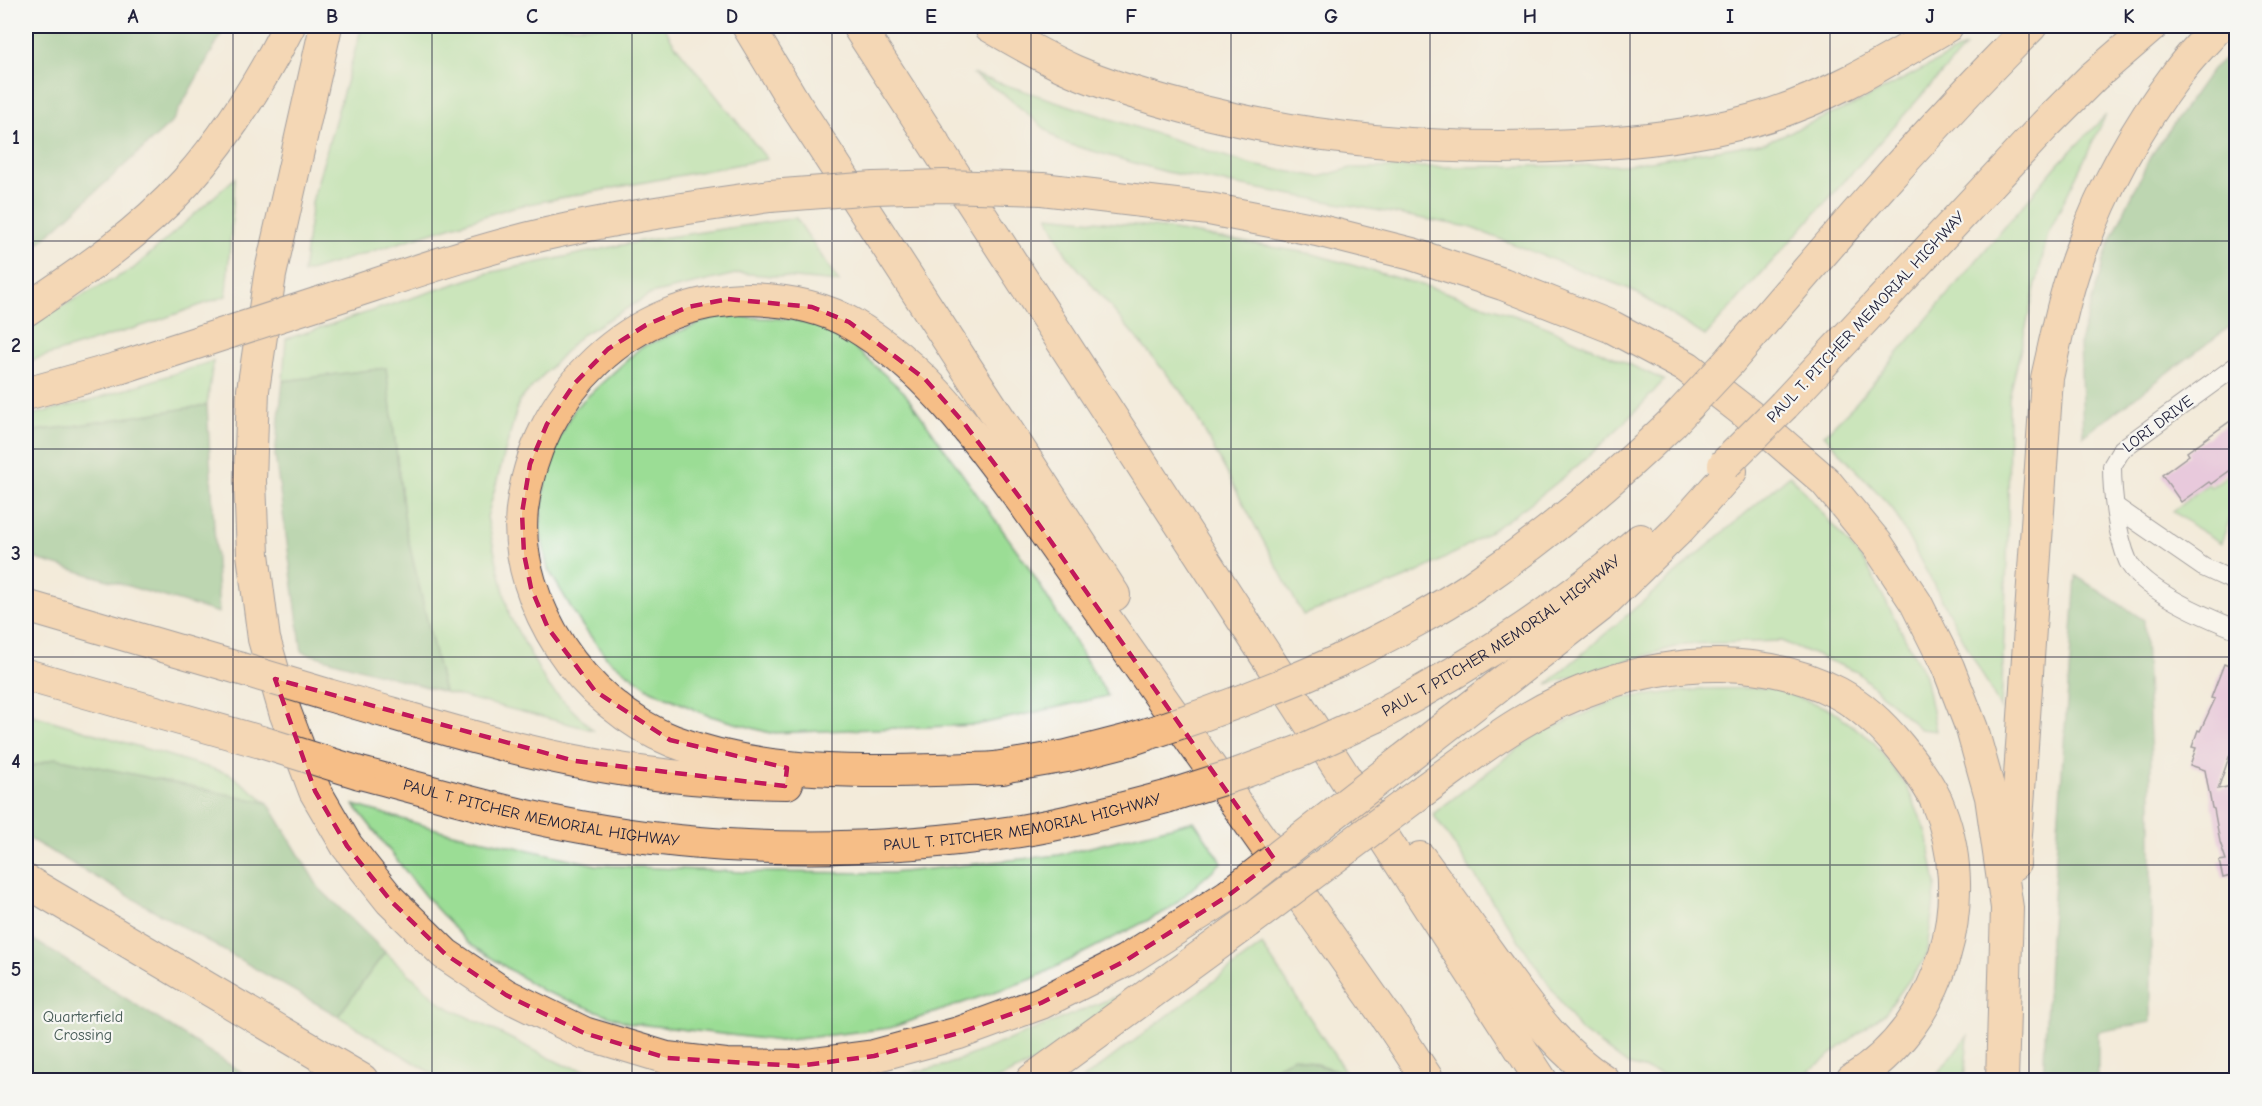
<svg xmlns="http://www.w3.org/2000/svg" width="2262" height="1106" viewBox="0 0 2262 1106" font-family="'Comic Neue',sans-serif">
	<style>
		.green { fill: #9bdd95; stroke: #5e8068; stroke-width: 1.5 }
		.forest { fill: #7cbc7e; stroke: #4f6f5c; stroke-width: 1.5 }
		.building { fill: #dca1dd }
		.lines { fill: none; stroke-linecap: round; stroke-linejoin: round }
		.street-casing { stroke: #414053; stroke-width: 20 }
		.highway-casing { stroke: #414053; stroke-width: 34 }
		.street { stroke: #fff; stroke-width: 18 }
		.highway { stroke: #f6be87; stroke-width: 32 }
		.highway-bridge-casing { stroke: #414053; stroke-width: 34; stroke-linecap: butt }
		.highway-bridge { stroke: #f6be87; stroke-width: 32 }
		.marked { fill: none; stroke: #c2185b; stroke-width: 4.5; stroke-dasharray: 12 8; stroke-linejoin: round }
		.grid { fill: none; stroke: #22223b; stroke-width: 1.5; stroke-opacity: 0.55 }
		.labels { text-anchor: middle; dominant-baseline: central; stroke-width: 4.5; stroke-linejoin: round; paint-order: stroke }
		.street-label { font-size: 16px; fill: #22223b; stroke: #f6f6f2 }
		.park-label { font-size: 16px; fill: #465a56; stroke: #f6f6f2 }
		.neatline { fill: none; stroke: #22223b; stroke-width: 2 }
		.grid-label { font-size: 20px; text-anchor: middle; font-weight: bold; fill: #22223b }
	</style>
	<rect width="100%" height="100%" fill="#f6f6f2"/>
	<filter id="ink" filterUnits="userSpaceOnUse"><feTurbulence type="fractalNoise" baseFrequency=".0167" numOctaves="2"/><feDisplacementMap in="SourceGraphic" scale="12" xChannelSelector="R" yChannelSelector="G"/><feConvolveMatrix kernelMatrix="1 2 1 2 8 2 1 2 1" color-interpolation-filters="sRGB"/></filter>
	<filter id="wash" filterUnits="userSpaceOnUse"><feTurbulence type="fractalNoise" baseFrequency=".008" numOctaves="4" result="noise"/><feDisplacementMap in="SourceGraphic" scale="24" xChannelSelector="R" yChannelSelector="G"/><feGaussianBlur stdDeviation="1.35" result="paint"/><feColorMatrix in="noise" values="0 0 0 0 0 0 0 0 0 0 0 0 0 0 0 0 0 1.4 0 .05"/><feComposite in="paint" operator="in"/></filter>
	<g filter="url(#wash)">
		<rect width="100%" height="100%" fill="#f3ebda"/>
		<g class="green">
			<path d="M362,26H664L673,42L767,159L513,207L303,273L312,202Z"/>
			<path d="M1966,46L1705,336L1632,290L1469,227L1166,172L1061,142L1005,95L972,74L1252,165L1319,177L1351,168L1625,165L1766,142L1858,103Z"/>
			<path d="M2106,115L2048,234L2009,398L2008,535L2001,709L1892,508L1824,435L1855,404L2058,164Z"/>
			<path d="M235,178L226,296L148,324L26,362V325L133,269Z"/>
			<path d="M1048,216L1162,228L1313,254L1436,289L1537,323L1664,380C1597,457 1503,533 1410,576C1376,592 1338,602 1303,615L1186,397L1066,254Z"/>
			<path d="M796,218L839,282L740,273L651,294L580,336L519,401L487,517L495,554L510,617L548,686L593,730L444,692L406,531L386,368L283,381L286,339L488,273L641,241Z"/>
			<path d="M718,316L792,319L837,332L904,392L1026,563L1108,696L976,725L770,733L707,715L651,690L608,659L581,624L548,569L540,530L544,489L554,449L575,408L641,347Z"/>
			<path d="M213,361L207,405L67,427L26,432V416L86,402Z"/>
			<path d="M2236,469V502L2221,543L2196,528L2173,511L2208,484L2211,487Z"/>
			<path d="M1790,475L1866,564L1925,676L1936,731L1920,729L1857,672L1781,641L1685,644L1547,684Z"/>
			<path d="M1772,688L1830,709L1873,741L1907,787L1927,833L1936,885L1926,957L1886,1012L1799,1079L1684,1080L1628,1065L1579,1029L1433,814L1536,735L1620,698L1707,689Z"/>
			<path d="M26,713L230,774L268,803L56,758L26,768Z"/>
			<path d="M354,805L443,831L597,865L742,872L892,873L1059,855L1194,821L1222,862L1168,910L1032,979L890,1028L780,1041L629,1023L543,991L468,943L425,896Z"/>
			<path d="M1262,945L1346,1073L1294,1057L1253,1080H1082Z"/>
			<path d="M385,952L443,1005L564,1065L632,1080H443L338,1016Z"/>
			<path d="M1135,989L1033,1063L996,1080H881L946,1065Z"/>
			<path d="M1968,1036L1964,1080H1932Z"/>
		</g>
		<g class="forest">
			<path d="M26,26H226L172,122L26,255Z"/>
			<path d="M2236,48V322L2083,436L2080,342L2108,246L2150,157L2212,69Z"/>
			<path d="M386,368L406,531L444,692L302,652L275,455L283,381Z"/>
			<path d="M207,405L219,613L26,556V432L67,427Z"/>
			<path d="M2076,576L2144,620L2151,756V1022L2098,1032V1080H2043L2050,939Z"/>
			<path d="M56,758L268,803L319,888L385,952L338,1016L26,837V768Z"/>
			<path d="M26,935L254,1080H26Z"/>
			<path d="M1294,1057L1346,1074L1351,1080H1253Z"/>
		</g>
		<g id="blocks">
			<g class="building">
				<path d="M2236,417V466L2211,484L2209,482L2181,502L2162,475L2189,455L2187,452Z"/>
				<path d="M2224,664L2236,669V737L2218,789L2236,785V883H2233L2231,876L2223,878L2219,861L2226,860L2220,842L2214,809L2212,808L2205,770L2190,765L2196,748L2192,747L2198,730L2200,731L2215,699L2211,698Z"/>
			</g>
		</g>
	</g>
	<g filter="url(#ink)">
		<use href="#blocks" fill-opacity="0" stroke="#414053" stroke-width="1.5"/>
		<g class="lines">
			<defs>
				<g id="street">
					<path d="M2236,366L2122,449L2112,466C2112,493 2117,536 2128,561C2142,590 2208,618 2236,629"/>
					<path d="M2116,507L2203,567L2236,582"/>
				</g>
				<g id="highway">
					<path d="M326,26L270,275L253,390L250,481L253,554L264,639L285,712L315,791L347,846L390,900L445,954L506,995L584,1033L667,1058L726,1065L798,1066L874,1056L959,1033L1041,1003L1125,961L1229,895"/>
					<path d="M748,26L795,104L1114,595"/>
					<path d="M858,26L1541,1080"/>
					<path d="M990,26C1017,42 1045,58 1074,71C1109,86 1147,97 1184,107C1312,141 1441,152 1574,145C1634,142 1694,136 1753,120C1823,101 1885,63 1947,26"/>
					<path d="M1042,189L1209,209L1317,230L1412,254L1503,284L1612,327L1687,367L1750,416L1825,481L1877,544L1916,603L1948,667L1972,729L1991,797L2007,908L2002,1080"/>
					<path d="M319,303C394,279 469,252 546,234C620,217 695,207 770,196"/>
					<path d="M26,310C83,272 140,233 186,182C228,135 261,81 289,26"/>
					<path d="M1729,362C1827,247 1924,133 2031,26"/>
					<path d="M26,394L119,368L230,332"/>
					<path d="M1784,405L2045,125L2093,77L2152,26"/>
					<path d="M26,606L238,668"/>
					<path d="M1340,660C1385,637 1430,615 1472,587C1544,538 1610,483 1672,423"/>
					<path d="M26,675L261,742"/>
					<path d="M328,695C410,718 491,745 575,761C644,775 716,782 787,783"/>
					<path id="s1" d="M1377,716C1471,666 1560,610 1640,540"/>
					<path d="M1403,760L1599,607L1680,528L1731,471"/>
					<path d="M1003,768C895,771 775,780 673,741C629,724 586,687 561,648C535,608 517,559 522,510C535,394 631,299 750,299C784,300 822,306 852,324C927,368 975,437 1026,506L1399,1035"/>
					<path d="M983,770L1067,756L1129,740"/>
					<path id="s2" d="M360,773C434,792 506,814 581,827C726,854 874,853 1020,831C1069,823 1118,810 1166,797"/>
					<path d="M1424,790C1482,748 1531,708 1601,685C1677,659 1765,655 1838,693C1862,706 1883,726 1900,747C1913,763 1927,781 1936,800C1979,898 1943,1024 1852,1080"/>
					<path d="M1420,858C1445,892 1470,927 1495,962C1526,1004 1558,1052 1603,1080"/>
					<path d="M2014,864L2047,378C2057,335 2065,291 2081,250C2104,187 2137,127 2177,74C2189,57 2205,41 2219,26"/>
					<path d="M26,881L362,1080"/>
					<path d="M1387,1017L1428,1080"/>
					<path d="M1032,1080L1248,922"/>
				</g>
			</defs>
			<use href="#street" class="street-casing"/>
			<use href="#highway" class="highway-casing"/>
			<use href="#street" class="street"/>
			<use href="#highway" class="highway"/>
			<defs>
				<g id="highway-bridge">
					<path d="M770,196L874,188L944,186L1042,189"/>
					<path d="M230,332L319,303"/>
					<path d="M1672,423L1729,362"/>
					<path d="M1724,465L1784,405"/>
					<path d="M238,668L328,695"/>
					<path d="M1129,740C1201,717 1271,691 1340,660"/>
					<path d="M261,742L360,773"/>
					<path d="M1166,797L1241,773L1303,750L1377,716"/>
					<path d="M1229,895L1403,760"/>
					<path d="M1248,922L1424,790"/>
				</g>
			</defs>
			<use href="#highway-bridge" class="highway-bridge-casing"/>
			<use href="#highway-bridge" class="highway-bridge"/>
		</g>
	</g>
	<path d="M0 0H2262V1106H0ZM728,299L812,307L849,322L925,379L964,423L1026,506L1275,860L1229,895L1125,961L1041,1003L959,1033L874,1056L798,1066L667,1058L584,1033L506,995L445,954L390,900L347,846L315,791L275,679L575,761L785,786L787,768L670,740L595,691L548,628L531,588L524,554L522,513L530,464L547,424L575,383L608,349L646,325L688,307Z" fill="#f3ebda" fill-opacity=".55" fill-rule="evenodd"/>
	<path class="marked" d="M728,299L812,307L849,322L925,379L964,423L1026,506L1275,860L1229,895L1125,961L1041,1003L959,1033L874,1056L798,1066L667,1058L584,1033L506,995L445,954L390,900L347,846L315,791L275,679L575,761L785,786L787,768L670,740L595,691L548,628L531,588L524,554L522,513L530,464L547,424L575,383L608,349L646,325L688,307Z"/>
	<path class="grid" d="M233,26V1080M432,26V1080M632,26V1080M832,26V1080M1031,26V1080M1231,26V1080M1430,26V1080M1630,26V1080M1830,26V1080M2029,26V1080M26,241H2236M26,449H2236M26,657H2236M26,865H2236"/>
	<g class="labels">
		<g class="street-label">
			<text transform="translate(1866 317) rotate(-47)">PAUL T. PITCHER MEMORIAL HIGHWAY</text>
			<text transform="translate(2158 424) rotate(-37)">LORI DRIVE</text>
			<text stroke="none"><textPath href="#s1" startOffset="148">PAUL T. PITCHER MEMORIAL HIGHWAY</textPath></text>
			<text stroke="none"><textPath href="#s2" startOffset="186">PAUL T. PITCHER MEMORIAL HIGHWAY</textPath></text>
			<text stroke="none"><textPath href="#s2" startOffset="672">PAUL T. PITCHER MEMORIAL HIGHWAY</textPath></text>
		</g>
		<g class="park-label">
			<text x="83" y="1017">Quarterfield<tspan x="83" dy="18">Crossing</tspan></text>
		</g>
	</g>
	<rect width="2262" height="1106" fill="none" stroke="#f6f6f2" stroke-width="66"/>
	<rect x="33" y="33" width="2196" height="1040" class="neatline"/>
	<g class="grid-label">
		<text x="133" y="23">A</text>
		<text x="332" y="23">B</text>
		<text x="532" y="23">C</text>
		<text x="732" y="23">D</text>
		<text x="931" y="23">E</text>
		<text x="1131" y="23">F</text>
		<text x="1331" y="23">G</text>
		<text x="1530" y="23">H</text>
		<text x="1730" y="23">I</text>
		<text x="1930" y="23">J</text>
		<text x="2129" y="23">K</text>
		<text x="16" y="144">1</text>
		<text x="16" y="352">2</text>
		<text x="16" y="560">3</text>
		<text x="16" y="768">4</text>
		<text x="16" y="976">5</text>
	</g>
</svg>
